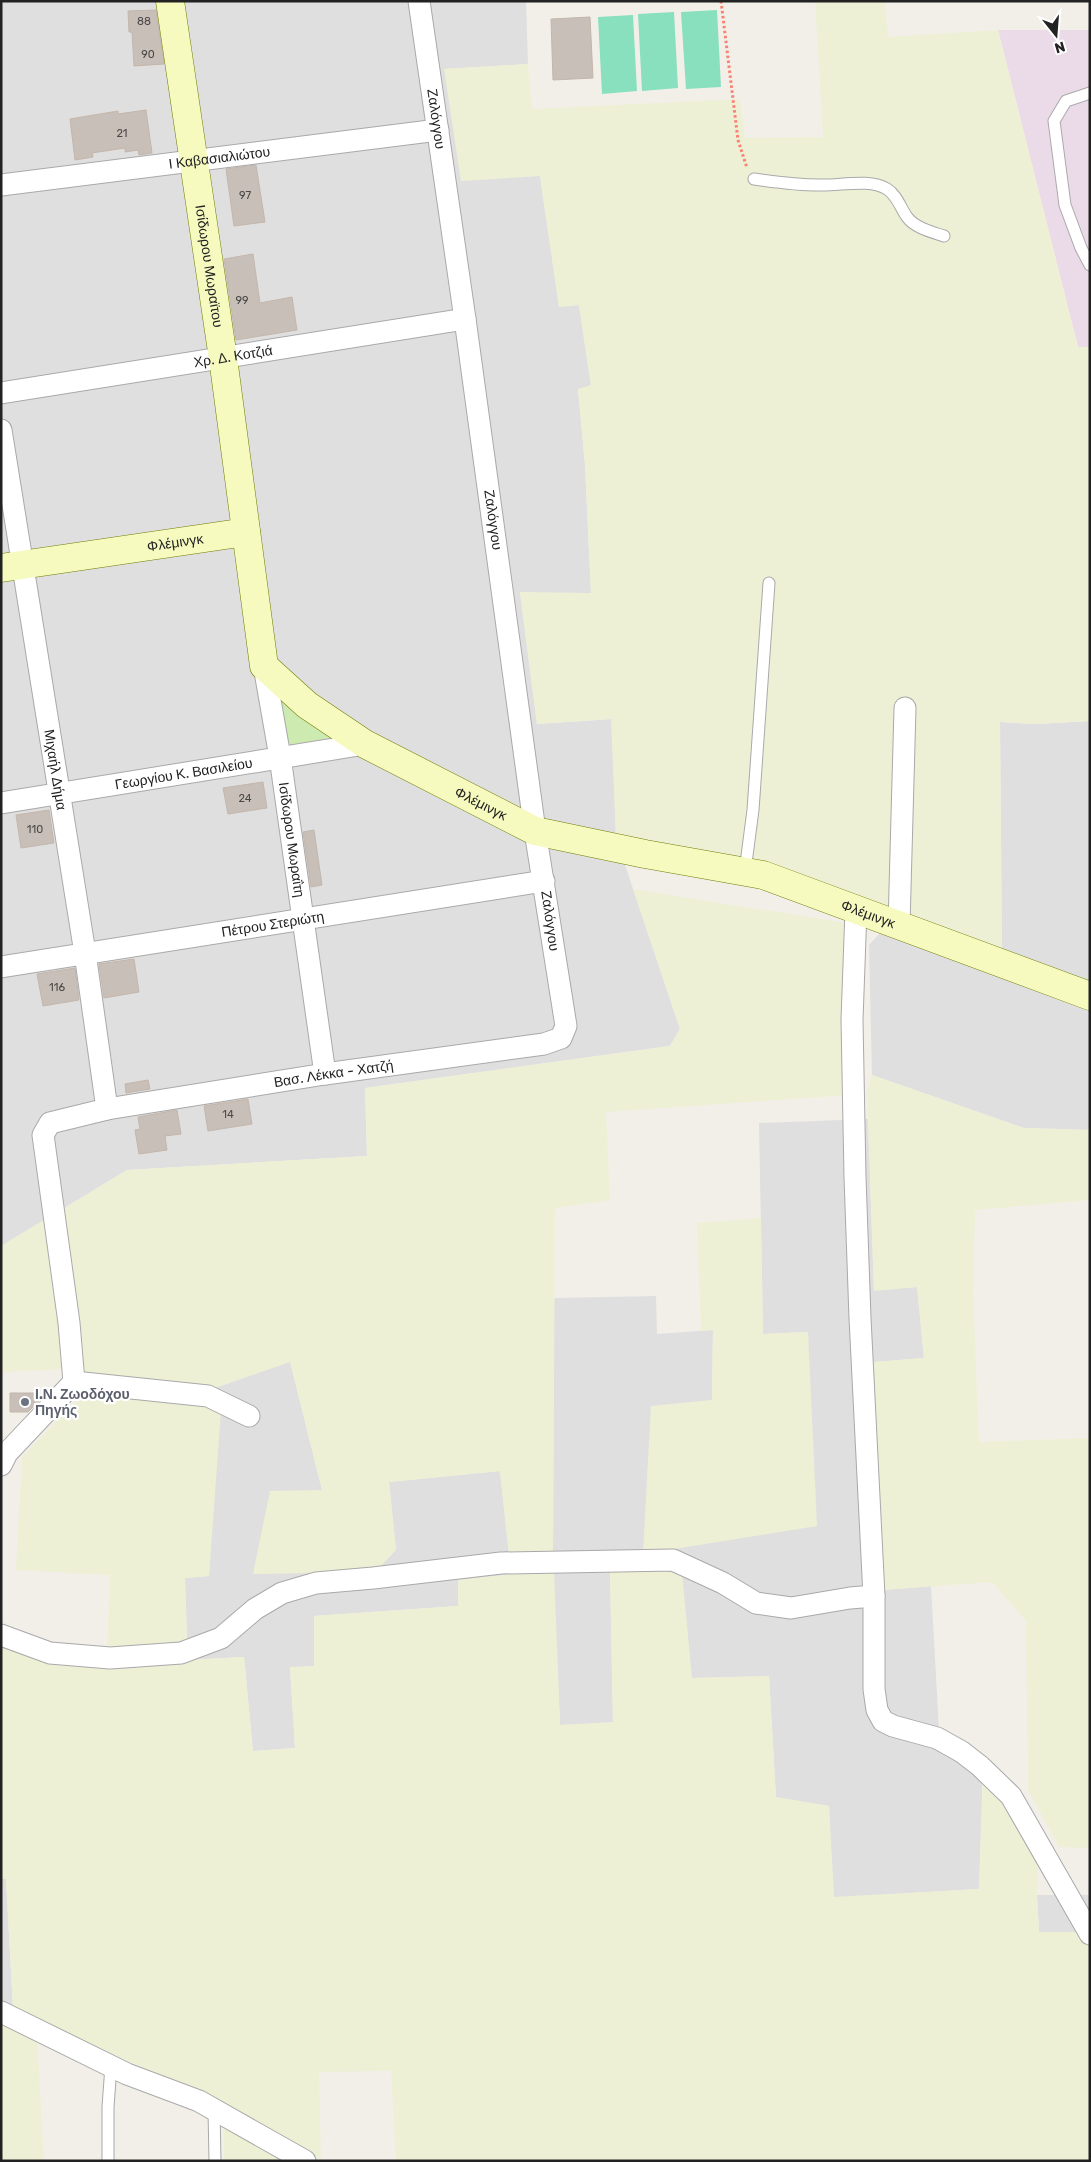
<svg xmlns="http://www.w3.org/2000/svg" width="1091" height="2162" viewBox="0 0 1091 2162" font-family="Rubik,sans-serif">
	<style>
		.residential { fill: #e0dfdf }
		.industrial { fill: #ebdbe8 }
		.farmland { fill: #eef0d5 }
		.grass { fill: #cdebb0 }
		.pitch { fill: #88e0be }
		.building { fill: #c7bfb8; stroke: #c4b6ab }
		.lines { fill: none; stroke-linecap: round; stroke-linejoin: round }
		.lane-casing { stroke: #a9a9a9; stroke-width: 13 }
		.street-casing { stroke: #a9a9a9; stroke-width: 23 }
		.secondary-casing { stroke: #707d05; stroke-width: 29 }
		.path { stroke: #fa8072; stroke-width: 3; stroke-dasharray: 2.5 2.5; stroke-linecap: butt }
		.lane { stroke: #fff; stroke-width: 11 }
		.street { stroke: #fff; stroke-width: 21 }
		.secondary { stroke: #f7fabf; stroke-width: 28 }
		.worship-dot { fill: #6b7280; stroke: #fff; stroke-width: 2 }
		.labels { text-anchor: middle; dominant-baseline: central; stroke-width: 4.5; stroke-linejoin: round; paint-order: stroke }
		.number-label { font-size: 11px; fill: #4b4948 }
		.street-label { font-size: 14px; fill: #222; stroke: #fff }
		.worship-label { font-size: 14px; font-weight: bold; fill: #5b616d; stroke: #fff; text-anchor: start }
	</style>
	<rect width="100%" height="100%" fill="#f2efe9"/>
	<g class="residential">
		<path d="M1,1H526L528,64L444,69L540,176L559,306L579,305L591,386L578,389L585,465L591,594L520,593L537,724L612,719L616,838L680,1029L670,1046L365,1088L367,1156L127,1170L1,1246Z"/>
		<path d="M1090,721V1130L1024,1128L872,1075L869,945L884,929L1002,954L1000,722L1036,724Z"/>
		<path d="M868,1119L874,1290L917,1287L924,1358L874,1362L883,1590L931,1586L939,1730L983,1761L979,1889L833,1898L829,1806L776,1798L769,1676L692,1678L610,1570L613,1723L560,1725L553,1570L458,1580V1606L314,1616V1666L290,1668L295,1748L253,1751L244,1657L188,1660L185,1578L209,1576L212,1389L290,1361L322,1490L396,1550L389,1482L500,1471L509,1554L553,1551L554,1298L656,1296L657,1334L713,1330L712,1401L643,1554L808,1332L763,1334L759,1123Z"/>
		<path d="M1,1879H6L13,2009L1,2005Z"/>
		<path d="M1037,1895H1090V1932H1039Z"/>
	</g>
	<path class="industrial" d="M998,30H1090V347H1078Z"/>
	<g class="farmland">
		<path d="M815,1H885L888,37L998,30L1078,347H1090V721L1036,724L1000,722L1002,954L616,838L611,719L537,724L520,592L591,593L585,465L578,389L591,385L579,305L559,307L540,176L461,181L444,69L528,64L532,109L740,99L745,138L823,137Z"/>
		<path d="M633,889L846,923L850,1095L606,1112L610,1200L555,1208L553,1551L509,1555L500,1471L389,1482L396,1550L375,1572L253,1574L270,1491L322,1490L290,1362L212,1389L81,1375L63,1209L127,1170L367,1156L365,1088L670,1046L680,1029Z"/>
		<path d="M872,1075L1024,1128L1090,1130V1200L975,1210L973,1293L979,1442L1090,1438V1848L1059,1847L1028,1790L1026,1621L992,1582L882,1590L874,1362L924,1358L917,1287L874,1291L867,1091Z"/>
		<path d="M49,1217L68,1369L1,1372V1246Z"/>
		<path d="M761,1218L763,1334L808,1332L817,1526L643,1554L651,1406L712,1400L713,1330L701,1331L697,1223Z"/>
		<path d="M84,1393L196,1403L221,1410L209,1576L185,1578L187,1645L107,1651L110,1575L16,1570L22,1457Z"/>
		<path d="M554,1570L560,1725L613,1722L610,1570H655L682,1573L692,1678L769,1676L776,1797L829,1806L834,1897L979,1889L983,1776L1008,1802L1038,1853L1037,1895L1039,1932H1090V2161H396L391,2071L319,2072L321,2159L210,2098L13,2009L6,1879H1V1641L188,1660L244,1657L253,1751L295,1748L290,1667L314,1666V1616L458,1606V1580Z"/>
		<path d="M1,2020L37,2038L44,2161H1Z"/>
		<path d="M224,2125L285,2161H224Z"/>
	</g>
	<path class="grass" d="M277,690L338,736L291,746L287,745Z"/>
	<g class="pitch">
		<path d="M717,10L721,87L686,89L681,12Z"/>
		<path d="M674,12L678,88L642,91L638,14Z"/>
		<path d="M633,15L637,91L602,94L598,17Z"/>
	</g>
	<g class="building">
		<path d="M156,10L164,64L134,66L132,32H129L128,11Z"/>
		<path d="M590,17L593,78L553,80L551,19Z"/>
		<path d="M146,110L152,153L139,155L138,150L125,152V148L92,153L93,157L75,160L70,119L118,111V114Z"/>
		<path d="M256,165L265,222L234,226L226,169Z"/>
		<path d="M253,254L260,303L292,297L297,330L236,340L224,259Z"/>
		<path d="M263,782L267,808L228,814L223,788Z"/>
		<path d="M49,810L54,843L21,848L16,815Z"/>
		<path d="M314,830L322,885L311,887L303,832Z"/>
		<path d="M134,959L139,992L104,998L99,964Z"/>
		<path d="M75,968L79,1000L43,1006L37,974Z"/>
		<path d="M148,1080L150,1089L126,1093L125,1084Z"/>
		<path d="M248,1099L252,1124L208,1131L204,1106Z"/>
		<path d="M177,1110L181,1134L165,1136L167,1150L139,1154L135,1130L140,1129L138,1117Z"/>
		<path d="M10,1393H39V1401L28,1412H10Z"/>
	</g>
	<g class="lines">
		<defs>
			<g id="lane">
				<path d="M1090,93L1066,101L1054,121L1065,205L1081,248L1090,265"/>
				<path d="M754,179C775,182 797,185 819,185C840,186 869,178 887,189C897,195 901,209 907,217C915,228 932,232 944,236"/>
				<path d="M745,871L753,810L769,583"/>
				<path d="M214,2110L215,2161"/>
				<path d="M108,2161V2107L111,2066"/>
			</g>
			<g id="street">
				<path id="s1" d="M1,185L438,130"/>
				<path id="s2" d="M1,393L465,319"/>
				<path id="s3" d="M1,430L85,953L107,1109"/>
				<path id="s4" d="M264,666L280,757L325,1074"/>
				<path id="s5" d="M1,803L365,744"/>
				<path d="M856,910L852,1020L855,1177L860,1318L874,1596V1689L877,1710L883,1721L893,1726L937,1738L962,1752L980,1766L1011,1796L1090,1934"/>
				<path d="M899,925L905,708"/>
				<path id="s6" d="M1,967L544,881"/>
				<path d="M74,1382L208,1396L249,1416"/>
				<path id="s7" d="M1,1465L7,1453L74,1382L69,1323L43,1135L50,1123L107,1109L325,1074L544,1044L561,1038L566,1026L535,831L465,319L419,1"/>
				<path d="M1,1635L50,1653L110,1658L181,1653L221,1638L255,1609L282,1593L316,1583L373,1578L501,1563L673,1560L723,1583L756,1603L791,1608L850,1598L874,1596"/>
				<path d="M1,2012L127,2074L199,2101L305,2161"/>
			</g>
			<g id="secondary">
				<path id="s8" d="M170,1L223,358L264,666L307,705L365,744L535,831L645,854L763,875L1090,996"/>
				<path id="s9" d="M1,568L246,532"/>
			</g>
		</defs>
		<use href="#lane" class="lane-casing"/>
		<use href="#street" class="street-casing"/>
		<use href="#secondary" class="secondary-casing"/>
		<path class="path" d="M721,1L738,140L747,168"/>
		<use href="#lane" class="lane"/>
		<use href="#street" class="street"/>
		<use href="#secondary" class="secondary"/>
	</g>
	<circle class="worship-dot" cx="25" cy="1402" r="5"/>
	<g class="labels">
		<g class="number-label">
			<text x="144" y="21">88</text>
			<text x="148" y="54">90</text>
			<text x="122" y="133">21</text>
			<text x="245" y="195">97</text>
			<text x="242" y="300">99</text>
			<text x="245" y="798">24</text>
			<text x="35" y="829">110</text>
			<text x="57" y="987">116</text>
			<text x="228" y="1114">14</text>
		</g>
		<g class="street-label">
			<text transform="translate(436 119) rotate(82)">Ζαλόγγου</text>
			<text stroke="none"><textPath href="#s1" startOffset="220">Ι Καβασιαλιώτου</textPath></text>
			<text stroke="none"><textPath href="#s8" startOffset="268">Ισίδωρου Μωραϊτου</textPath></text>
			<text stroke="none"><textPath href="#s2" startOffset="235">Χρ. Δ. Κοτζιά</textPath></text>
			<text transform="translate(493 520) rotate(82)">Ζαλόγγου</text>
			<text stroke="none"><textPath href="#s9" startOffset="176">Φλέμινγκ</textPath></text>
			<text stroke="none"><textPath href="#s3" startOffset="344">Μιχαήλ Δήμα</textPath></text>
			<text stroke="none"><textPath href="#s5" startOffset="185">Γεωργίου Κ. Βασιλείου</textPath></text>
			<text stroke="none"><textPath href="#s8" startOffset="930">Φλέμινγκ</textPath></text>
			<text stroke="none"><textPath href="#s4" startOffset="176">Ισίδωρου Μωραΐτη</textPath></text>
			<text stroke="none"><textPath href="#s8" startOffset="1335">Φλέμινγκ</textPath></text>
			<text transform="translate(550 921) rotate(82)">Ζαλόγγου</text>
			<text stroke="none"><textPath href="#s6" startOffset="275">Πέτρου Στεριώτη</textPath></text>
			<text stroke="none"><textPath href="#s7" startOffset="662">Βασ. Λέκκα - Χατζή</textPath></text>
		</g>
		<g class="worship-label">
			<text x="35" y="1394">Ι.Ν. Ζωοδόχου<tspan x="35" dy="16">Πηγής</tspan></text>
		</g>
	</g>
	<rect width="1091" height="2162" fill="none" stroke="#222222" stroke-width="5"/>
	<g transform="translate(1056 35) rotate(163)" stroke="#ffffff" stroke-width="4" paint-order="stroke">
	<path d="M0-4L9 19L0 12L-9 19Z" fill="#222222"/>
	<text y="-8" font-size="14" font-weight="bold" text-anchor="middle" fill="#222222">N</text>
	</g>
</svg>
